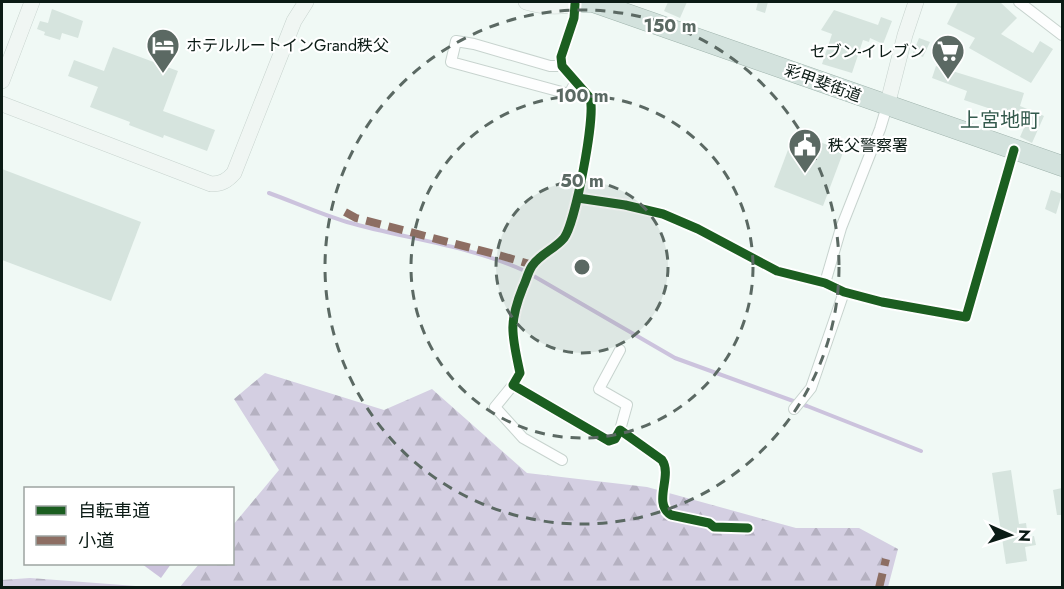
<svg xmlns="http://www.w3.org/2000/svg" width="1064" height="589" viewBox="0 0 1064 589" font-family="Jost,'Noto Sans JP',sans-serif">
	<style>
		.forest { fill: url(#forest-firs) }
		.water { fill: #ccc3dd }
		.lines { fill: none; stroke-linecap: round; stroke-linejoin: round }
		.stream { stroke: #ccc3dd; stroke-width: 4 }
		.building { fill: #d6e4de }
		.street-casing { stroke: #c7d3ce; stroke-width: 12 }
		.secondary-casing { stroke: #c7d3ce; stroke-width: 16 }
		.highway-casing { stroke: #9eb2ab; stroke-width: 21 }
		.street { stroke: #fdfefe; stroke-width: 10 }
		.secondary { stroke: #f0f6f3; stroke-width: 15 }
		.highway { stroke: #d3e2dd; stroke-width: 20 }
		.quiet { stroke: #8d6e63; stroke-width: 8; stroke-dasharray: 15 8; stroke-linecap: butt }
		.cycleway-casing { stroke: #fff; stroke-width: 13 }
		.cycleway { stroke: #1b5e20; stroke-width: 9 }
		.ring { fill: none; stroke: #5b6963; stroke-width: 3; stroke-dasharray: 10 8 }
		.labels { text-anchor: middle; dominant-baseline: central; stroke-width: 4.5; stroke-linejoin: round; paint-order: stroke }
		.poi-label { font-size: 16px; fill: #0b1b15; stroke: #fff; text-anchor: start }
		.street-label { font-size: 16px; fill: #0b1b15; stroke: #fff }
		.quarter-label { font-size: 20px; fill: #355b4e; stroke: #fff }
		.centre { fill: #5b6963; stroke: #fff; stroke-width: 3 }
		.ring-label { font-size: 18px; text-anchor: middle; font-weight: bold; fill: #5b6963; stroke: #fff; stroke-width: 4.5; stroke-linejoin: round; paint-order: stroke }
	</style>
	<defs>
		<pattern id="forest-firs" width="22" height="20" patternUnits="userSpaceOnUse" patternTransform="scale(1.5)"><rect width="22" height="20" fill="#d4cfe2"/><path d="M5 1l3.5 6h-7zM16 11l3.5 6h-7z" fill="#b5b1c1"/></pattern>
	</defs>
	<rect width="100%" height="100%" fill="#f0f9f5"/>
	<g class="forest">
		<path d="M265,373L384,410L432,389L527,473L647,487L796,528H859L898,549L888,587L179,588L199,564H232L233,525L279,470L234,399Z"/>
		<path d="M30,578L149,587H2V580Z"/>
	</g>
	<path class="water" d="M142,564H171L161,578Z"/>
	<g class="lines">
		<path class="stream" d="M269,193C294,202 320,214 347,222C406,239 468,245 525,271L675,358L807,406L921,451"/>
	</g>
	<g class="building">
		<path d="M668,2H687L680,18L664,11Z"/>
		<path d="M758,2H768L765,13L756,10Z"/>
		<path d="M958,2H1000L1017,18L1001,34L1033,53L1040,41L1053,49L1031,83L969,48L975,38L947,24Z"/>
		<path d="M52,9L83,21L78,38L62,33L60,40L44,35L45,32L37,29L40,21L48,23Z"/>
		<path d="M834,10L878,25L881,17L892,21L883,44L870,38L869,42L863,40L852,73L822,64L832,34L821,30Z"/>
		<path d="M919,38L930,42L923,57L913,53Z"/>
		<path d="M113,47L178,71L163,111L215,130L207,151L164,135L163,138L129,125L130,122L90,107L98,87L68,76L74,60L104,71Z"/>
		<path d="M936,66L1024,93L1020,106L1044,116L1032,143L1020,137L1027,121L964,100L967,91L932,78Z"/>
		<path d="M794,134L844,150L823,206L774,187Z"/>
		<path d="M2,169L141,222L111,301L2,260Z"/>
		<path d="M1051,190L1062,194L1056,214L1045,209Z"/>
		<path d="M1011,470L1019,524L1026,523L1028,537L1034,536L1036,545L1025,547L1027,561L1006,564L992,473Z"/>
		<path d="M1062,488V515H1057L1053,490Z"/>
	</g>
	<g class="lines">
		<defs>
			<g id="street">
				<path d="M1019,2L1062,35"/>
				<path d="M575,4L574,18L561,57L562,66L590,98C596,116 575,224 564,238C555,249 540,254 532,266C528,272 526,281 523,287C508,324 512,335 520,373L513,385L609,441L615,439L620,430L662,460C673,476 652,503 671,515L709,523L714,527L748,528"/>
				<path d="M562,66H550L474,44L456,41L451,62L569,94L575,83"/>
				<path d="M578,198L625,205L663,214L698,229L777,271L825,283L844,292L882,302L966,317L1014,150"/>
				<path d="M825,283L841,228L880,129L887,106"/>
				<path d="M513,385L495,407L523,438L562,460"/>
				<path d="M794,409L811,388L844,292"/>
				<path d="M620,430L627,405L599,389L620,350"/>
			</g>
			<g id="secondary">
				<path d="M526,2C546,8 563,8 583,2"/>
				<path d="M2,81L32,2"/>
				<path d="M2,104L211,184C221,184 227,181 234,173L294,21L306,2"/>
				<path d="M887,106L905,35L916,2"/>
			</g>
			<path id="highway" d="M583,2H593L1062,166"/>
		</defs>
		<use href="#street" class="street-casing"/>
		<use href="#secondary" class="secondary-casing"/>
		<use href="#highway" class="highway-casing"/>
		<use href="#street" class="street"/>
		<use href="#secondary" class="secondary"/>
		<use href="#highway" class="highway"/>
		<g class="quiet">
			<path d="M345,212L356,218L502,256L533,265"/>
			<path d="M879,588L886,559"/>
		</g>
		<defs>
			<g id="cycleway">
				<path d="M575,4L574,18L561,57L562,66L590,98C596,116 575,224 564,238C555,249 540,254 532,266C528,272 526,281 523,287C508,324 512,335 520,373L513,385L609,441L615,439L620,430L662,460C673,476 652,503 671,515L709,523L714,527L748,528"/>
				<path d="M578,198L625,205L663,214L698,229L777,271L825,283L844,292L882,302L966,317L1014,150"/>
			</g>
		</defs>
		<use href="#cycleway" class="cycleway-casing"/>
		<use href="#cycleway" class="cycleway"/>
	</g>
	<circle cx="582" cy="267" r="86" fill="#5b6963" fill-opacity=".12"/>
	<g class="ring">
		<circle cx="582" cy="267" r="86"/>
		<circle cx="582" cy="267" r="171"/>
		<circle cx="582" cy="267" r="257"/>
	</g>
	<defs>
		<symbol id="hotel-pin" viewBox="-11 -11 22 30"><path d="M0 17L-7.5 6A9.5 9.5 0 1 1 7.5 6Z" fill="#5b6963" stroke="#fff"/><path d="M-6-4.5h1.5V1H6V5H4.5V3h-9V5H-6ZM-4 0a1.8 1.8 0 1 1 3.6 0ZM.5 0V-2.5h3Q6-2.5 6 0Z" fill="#fff"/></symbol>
		<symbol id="supermarket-pin" viewBox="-11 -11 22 30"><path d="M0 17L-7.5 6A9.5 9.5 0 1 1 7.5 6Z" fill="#5b6963" stroke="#fff"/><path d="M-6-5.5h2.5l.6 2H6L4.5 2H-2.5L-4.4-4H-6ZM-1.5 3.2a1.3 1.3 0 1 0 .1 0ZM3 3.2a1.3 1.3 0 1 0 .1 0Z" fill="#fff"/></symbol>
		<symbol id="civic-pin" viewBox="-11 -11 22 30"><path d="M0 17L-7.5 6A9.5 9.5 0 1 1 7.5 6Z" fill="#5b6963" stroke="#fff"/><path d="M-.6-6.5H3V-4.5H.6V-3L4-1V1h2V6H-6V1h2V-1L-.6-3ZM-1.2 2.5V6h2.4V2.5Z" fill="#fff"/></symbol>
	</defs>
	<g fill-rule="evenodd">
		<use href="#hotel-pin" x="144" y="26" width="38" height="52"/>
		<use href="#supermarket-pin" x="929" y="32" width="38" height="52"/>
		<use href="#civic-pin" x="786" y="126" width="38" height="52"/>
	</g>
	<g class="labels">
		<g class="poi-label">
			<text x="186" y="45">ホテルルートインGrand秩父</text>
			<text x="925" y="51" text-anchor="end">セブン-イレブン</text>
			<text x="828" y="145">秩父警察署</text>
		</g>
		<g class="street-label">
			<text transform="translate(823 83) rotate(20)">彩甲斐街道</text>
		</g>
		<g class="quarter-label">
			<text x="1000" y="120">上宮地町</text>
		</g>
	</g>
	<circle cx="582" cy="267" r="9" class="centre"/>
	<g class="ring-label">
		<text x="670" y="32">150 m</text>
		<text x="582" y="102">100 m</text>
		<text x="582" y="187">50 m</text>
	</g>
	<rect width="1064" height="589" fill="none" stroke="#0b1b15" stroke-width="6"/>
	<rect x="24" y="487" width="210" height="78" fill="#ffffff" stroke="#9da4a1" stroke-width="1.5"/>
	<rect x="36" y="506" width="30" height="9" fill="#1b5e20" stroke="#9da4a1" stroke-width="1.5"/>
	<text x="78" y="517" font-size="18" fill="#0b1b15">自転車道</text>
	<rect x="36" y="536" width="30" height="9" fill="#8d6e63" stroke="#9da4a1" stroke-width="1.5"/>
	<text x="78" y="547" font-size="18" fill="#0b1b15">小道</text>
	<g transform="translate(1010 535) rotate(93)" stroke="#ffffff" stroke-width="4.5" paint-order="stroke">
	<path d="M0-4.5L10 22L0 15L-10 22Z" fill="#0b1b15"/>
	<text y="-9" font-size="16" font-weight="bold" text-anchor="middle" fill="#0b1b15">N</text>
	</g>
</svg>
